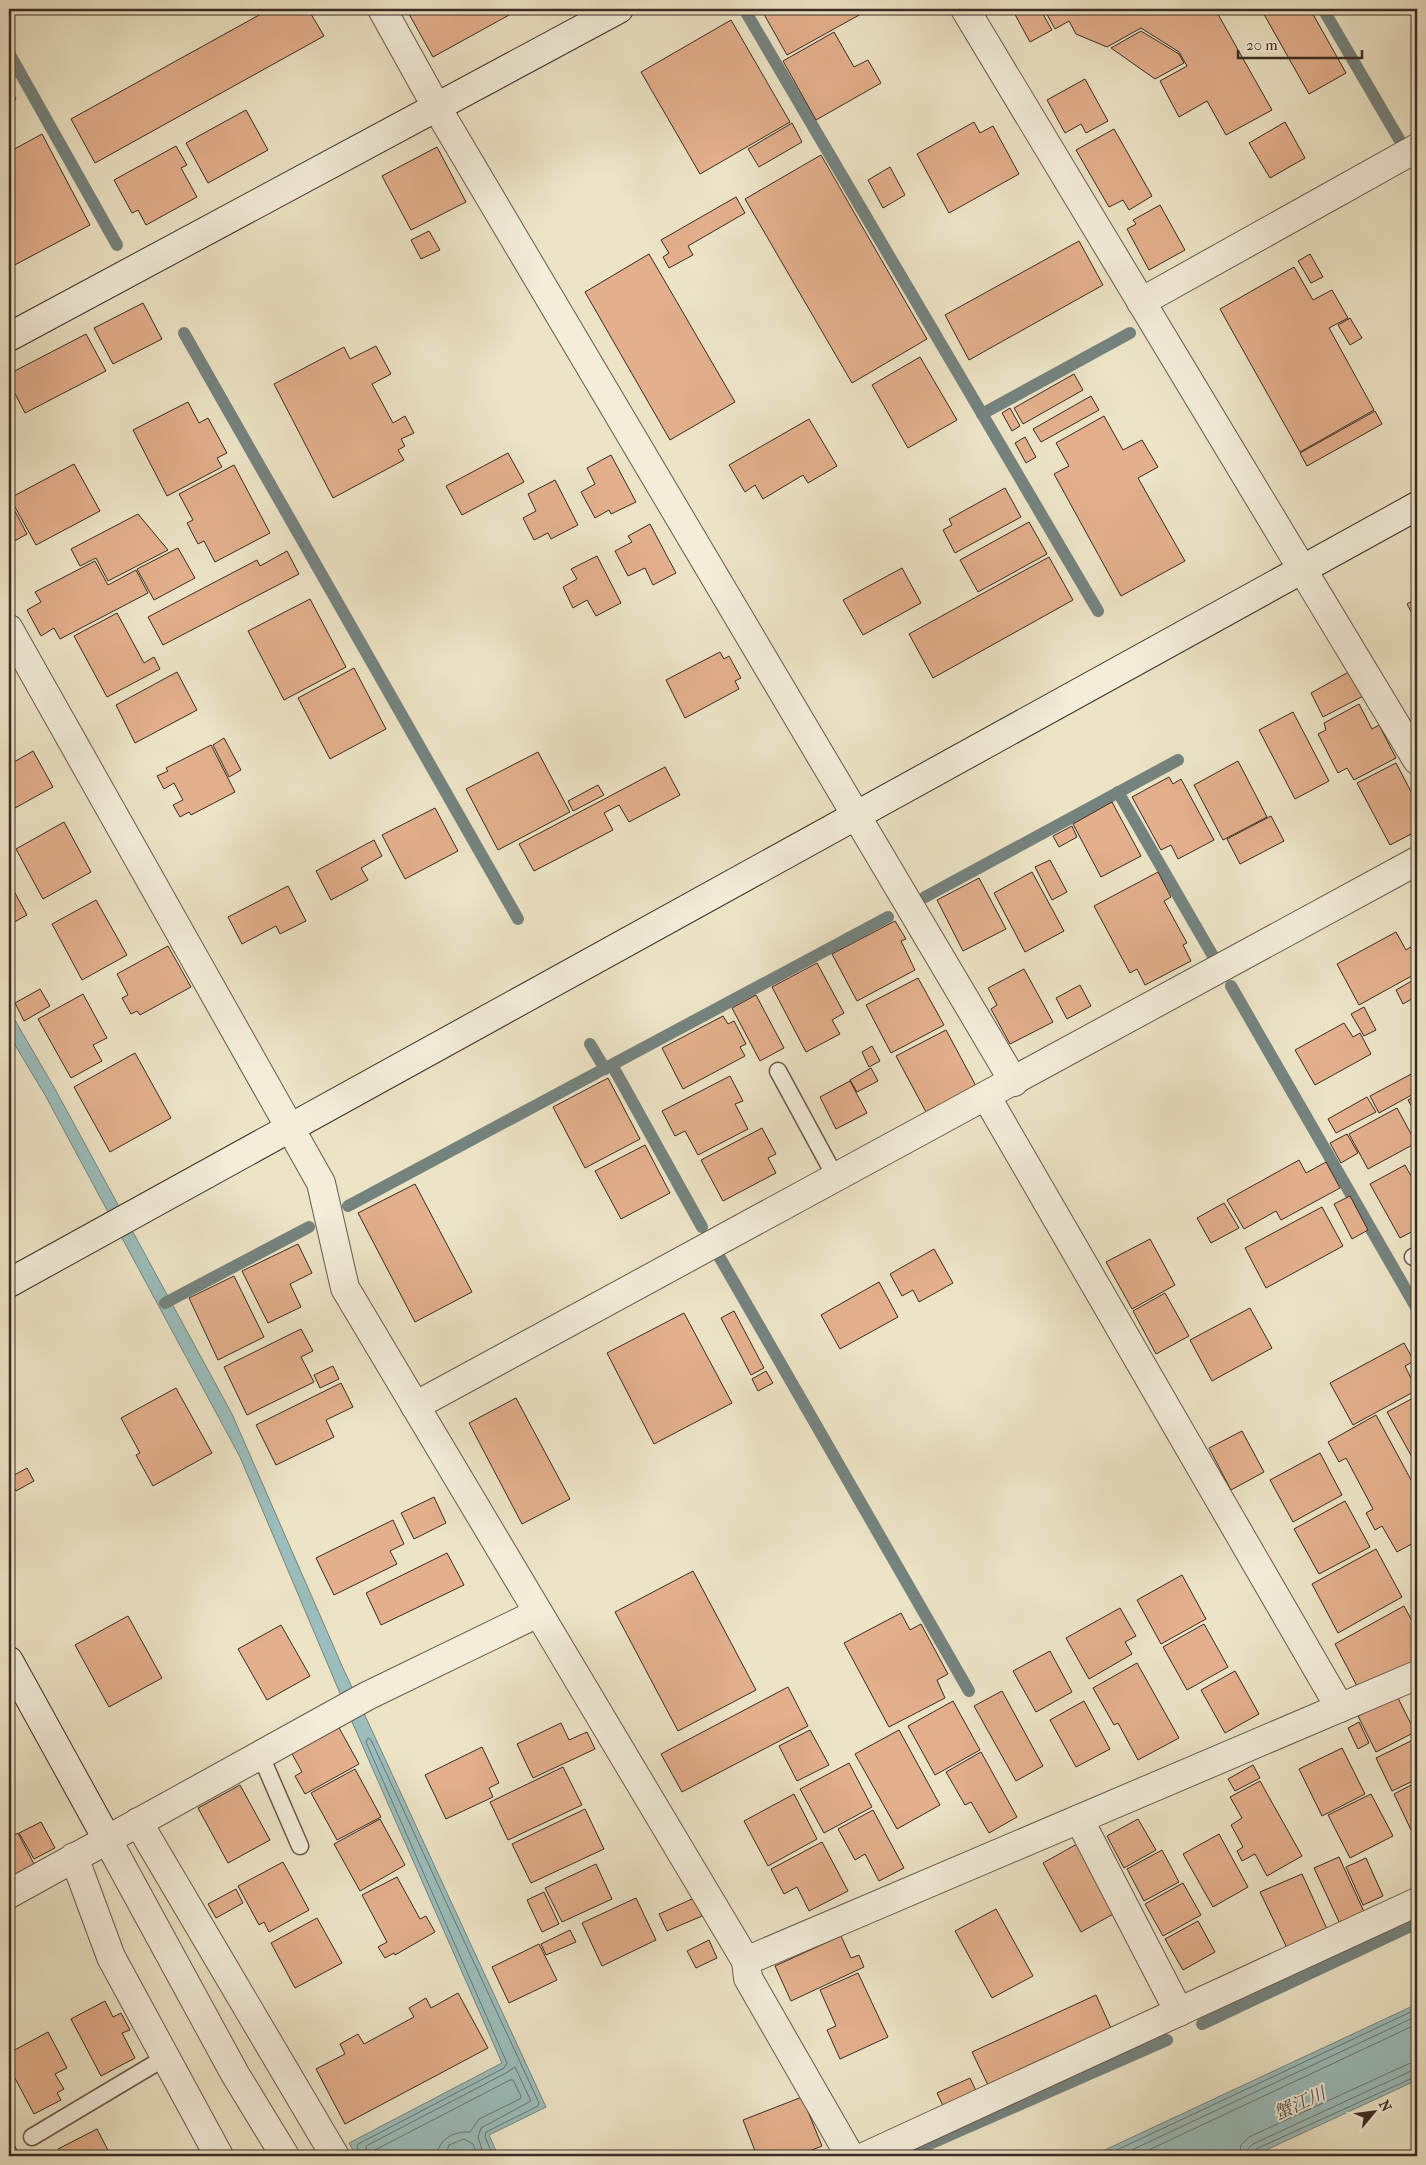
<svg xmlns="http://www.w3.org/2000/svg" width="1426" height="2165" viewBox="0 0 1426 2165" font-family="'IM FELL French Canon','Noto Serif JP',serif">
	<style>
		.water { fill: #9bbdbc; stroke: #75837f }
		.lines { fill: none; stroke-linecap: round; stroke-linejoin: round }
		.shore { stroke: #6b7470; stroke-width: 1 }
		.stream { stroke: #75837f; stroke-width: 12 }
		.building { fill: #e3af8c; stroke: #3b2c23 }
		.lane-casing { stroke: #685a4c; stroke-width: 19 }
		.street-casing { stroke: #685a4c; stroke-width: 30 }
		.secondary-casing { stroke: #3b2c23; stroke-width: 30 }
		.lane { stroke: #f3edda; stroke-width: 16 }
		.street { stroke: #f3edda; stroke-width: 28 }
		.secondary { stroke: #f3edda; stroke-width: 28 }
		.labels { text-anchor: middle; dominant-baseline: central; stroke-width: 4; stroke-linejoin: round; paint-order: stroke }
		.water-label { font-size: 18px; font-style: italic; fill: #535049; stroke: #f3edda }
	</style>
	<rect width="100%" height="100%" fill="#ede4c6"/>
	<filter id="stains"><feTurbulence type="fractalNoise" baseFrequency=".004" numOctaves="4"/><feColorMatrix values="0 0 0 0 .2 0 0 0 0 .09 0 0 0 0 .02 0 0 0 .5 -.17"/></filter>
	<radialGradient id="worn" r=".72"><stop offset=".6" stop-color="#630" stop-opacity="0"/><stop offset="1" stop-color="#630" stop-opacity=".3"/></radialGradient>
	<g class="water">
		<path d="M9,1010L55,1089L232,1414L343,1668L546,2107L489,2135L497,2153L492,2156H467L464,2150L452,2156H356L349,2143L502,2063L353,1724L240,1457L45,1095L9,1035Z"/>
		<path d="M1417,2004V2080L1253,2156H1092Z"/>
	</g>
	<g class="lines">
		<g class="shore">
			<path d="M360,2156L357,2146L358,2144L504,2068L507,2063L366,1742L368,1738L371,1740L539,2103L538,2106L486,2132L485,2137L491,2151V2156"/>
			<path d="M367,2156L366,2146L506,2073L515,2067L531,2101L481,2128L478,2137L484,2156"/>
			<path d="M374,2156L375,2150L510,2080H513L521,2096L520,2099L479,2119L470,2132C454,2131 438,2139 437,2156"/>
			<path d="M445,2156L449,2145L464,2139L473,2144L478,2156"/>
			<path d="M1104,2156L1417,2009"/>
			<path d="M1119,2156L1417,2016"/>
			<path d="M1136,2156L1417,2024"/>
			<path d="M1239,2156L1241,2145L1249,2137L1408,2064L1417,2062"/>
			<path d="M1246,2156L1248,2149L1253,2144L1411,2071L1417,2070"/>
			<path d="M1253,2156L1256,2149L1417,2076"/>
		</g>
		<g class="stream">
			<path d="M744,9L1098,611"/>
			<path d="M1323,9L1399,139"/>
			<path d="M9,53L117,245"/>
			<path d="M184,333L518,919"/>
			<path d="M982,414L1130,333"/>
			<path d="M1118,792L1213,956"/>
			<path d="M925,897L1178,760"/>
			<path d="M1231,986L1417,1309"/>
			<path d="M590,1044L605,1069"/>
			<path d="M612,1065L702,1227"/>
			<path d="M348,1206L888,917"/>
			<path d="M720,1258L969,1691"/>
			<path d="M165,1303L309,1227"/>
			<path d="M1202,2024L1417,1923"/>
			<path d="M902,2156L1167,2040"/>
		</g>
	</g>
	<g class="building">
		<path d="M270,9H308L324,36L95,163L71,119Z"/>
		<path d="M419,9H520L433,57L409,14Z"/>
		<path d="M761,9H870L787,55Z"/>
		<path d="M1012,9H1040L1052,30L1030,42Z"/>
		<path d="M1044,9H1215L1272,110L1226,135L1207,101L1179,117L1160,81L1187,66L1179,52L1141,28L1107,47L1076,34L1069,21L1055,29Z"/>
		<path d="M1261,9H1310L1346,73L1309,94Z"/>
		<path d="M731,20L790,122L700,174L641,72Z"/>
		<path d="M1141,31L1179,54L1184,63L1155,79L1111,48Z"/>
		<path d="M834,32L854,67L868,60L881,83L816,120L783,61Z"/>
		<path d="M1085,79L1108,121L1086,133L1081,124L1065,133L1047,100Z"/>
		<path d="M9,85L16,99L9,103Z"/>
		<path d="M246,110L268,150L208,183L186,143Z"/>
		<path d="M974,122L980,133L993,126L1019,174L949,213L917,154Z"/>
		<path d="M1285,122L1305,158L1270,178L1249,143Z"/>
		<path d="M792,123L802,142L759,167L748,149Z"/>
		<path d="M1114,129L1152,196L1129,210L1123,200L1109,207L1076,150Z"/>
		<path d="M42,134L90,225L9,268V152Z"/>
		<path d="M176,146L187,165L181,168L197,197L146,225L138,210L132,213L114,180Z"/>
		<path d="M437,147L466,202L411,230L382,176Z"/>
		<path d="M821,155L927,339L852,383L745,199Z"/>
		<path d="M890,167L905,195L883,208L868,180Z"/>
		<path d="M736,197L745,213L688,246L693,255L669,268L663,257L669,253L661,240Z"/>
		<path d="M1160,205L1185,250L1149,270L1127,229L1136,224L1133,220Z"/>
		<path d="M429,231L440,250L421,259L411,240Z"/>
		<path d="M1079,241L1103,285L969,360L945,315Z"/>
		<path d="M649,254L735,402L670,440L585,292Z"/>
		<path d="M1310,254L1323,277L1311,283L1298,261Z"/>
		<path d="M1294,267L1313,300L1332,290L1348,318L1329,328L1374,410L1300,452L1220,309Z"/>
		<path d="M143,303L162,339L113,364L94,328Z"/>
		<path d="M1350,318L1362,338L1350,345L1338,325Z"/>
		<path d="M86,334L106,371L25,413L9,382V374Z"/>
		<path d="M376,346L391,374L372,384L393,423L405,416L414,433L401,439L405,446L398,450L404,460L333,498L274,384L344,347L350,359Z"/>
		<path d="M920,357L957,420L908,448L872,385Z"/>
		<path d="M1074,374L1083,390L1023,424L1014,408Z"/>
		<path d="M1091,396L1099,410L1041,442L1033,429Z"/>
		<path d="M188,402L199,423L208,418L227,453L217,458L222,467L167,496L133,430Z"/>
		<path d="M1010,408L1020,426L1012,431L1002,413Z"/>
		<path d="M1375,411L1382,424L1307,466L1300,453Z"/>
		<path d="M1104,416L1123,450L1142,440L1158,467L1138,478L1185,561L1121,596L1054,474L1069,466L1056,443Z"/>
		<path d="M809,419L837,466L808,483L803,475L763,499L755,485L745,492L729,465Z"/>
		<path d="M1025,437L1036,457L1026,463L1015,443Z"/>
		<path d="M508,453L524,482L462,515L446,486Z"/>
		<path d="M611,455L636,502L611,514L609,510L595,518L581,492L595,484L587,468Z"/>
		<path d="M74,464L100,511L36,545L10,498Z"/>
		<path d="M234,465L270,533L215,562L204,541L198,544L187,523L193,520L179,494Z"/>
		<path d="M555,480L578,525L551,539L548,533L534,540L523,518L536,511L528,494Z"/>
		<path d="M1005,488L1021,517L955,553L943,530L952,525L949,519Z"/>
		<path d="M9,500L27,534L9,544Z"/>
		<path d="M138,514L168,550L108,581L96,558L80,566L71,549Z"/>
		<path d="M1029,522L1047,554L978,592L960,560Z"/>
		<path d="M650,524L676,573L653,585L645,568L628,576L615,551L632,542L628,536Z"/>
		<path d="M178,548L195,578L154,600L137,569Z"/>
		<path d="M287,551L299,574L163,645L148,617L257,560L260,566Z"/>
		<path d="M597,556L621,603L596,616L587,600L573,608L563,587L577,579L571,569Z"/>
		<path d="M1049,557L1073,600L933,678L909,634Z"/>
		<path d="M95,561L108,585L136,570L148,593L60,639L54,628L41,636L27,610L41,602L35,592Z"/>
		<path d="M902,568L921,603L863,635L843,600Z"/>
		<path d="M1417,598V618L1415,619L1407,604Z"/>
		<path d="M310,599L346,667L284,700L248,631Z"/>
		<path d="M117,613L144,663L154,657L160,669L107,697L74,636Z"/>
		<path d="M720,652L724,659L729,656L741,678L735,681L739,689L685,718L666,680Z"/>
		<path d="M354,668L386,729L330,759L298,698Z"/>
		<path d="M1354,669L1367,694L1323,717L1311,693Z"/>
		<path d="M177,672L197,710L135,743L116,705Z"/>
		<path d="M1359,704L1372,729L1379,725L1396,758L1354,780L1347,768L1338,773L1318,734L1326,730L1324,723Z"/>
		<path d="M1293,712L1329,781L1295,799L1259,730Z"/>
		<path d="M224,738L241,770L229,777L213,745Z"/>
		<path d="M211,745L235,792L191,815L189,812L180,817L173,805L183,800L174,783L164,789L157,776L168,771L166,768Z"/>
		<path d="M33,751L53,787L15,808L9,796V765Z"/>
		<path d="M538,752L570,812L498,850L466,789Z"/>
		<path d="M1238,761L1267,817L1223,840L1194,785Z"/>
		<path d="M1396,763L1417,803V831L1390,845L1357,783Z"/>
		<path d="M665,767L680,795L629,822L619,805L604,813L613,830L534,871L519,844Z"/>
		<path d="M1169,777L1173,784L1181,779L1214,840L1178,859L1171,845L1161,850L1132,797Z"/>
		<path d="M598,785L604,795L573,811L568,801Z"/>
		<path d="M1112,802L1141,856L1101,877L1073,824Z"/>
		<path d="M435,808L458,851L405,879L382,835Z"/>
		<path d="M1271,816L1284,841L1240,864L1227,839Z"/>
		<path d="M64,822L91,872L43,899L16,849Z"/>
		<path d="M1072,826L1077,837L1059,847L1053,836Z"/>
		<path d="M374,840L382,856L361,868L368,880L331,900L316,871Z"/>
		<path d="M1050,860L1067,892L1052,900L1035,867Z"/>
		<path d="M1032,872L1064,931L1025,952L994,893Z"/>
		<path d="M1158,872L1171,897L1164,901L1187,943L1183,945L1191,961L1145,985L1137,969L1130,973L1094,906Z"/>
		<path d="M979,878L1006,929L963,951L937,900Z"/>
		<path d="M9,882L27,915L9,925Z"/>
		<path d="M288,886L306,921L280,934L276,926L242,944L228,917Z"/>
		<path d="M96,900L127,955L82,980L52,924Z"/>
		<path d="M895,921L906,939L901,941L915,970L857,1001L832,954Z"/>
		<path d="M1396,932L1406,950L1412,946L1417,956L1412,960L1417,973L1359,1005L1337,964Z"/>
		<path d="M168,946L191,987L140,1015L137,1011L131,1014L122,998L128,995L117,974Z"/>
		<path d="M817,963L844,1013L832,1020L840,1034L806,1052L772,987Z"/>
		<path d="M1024,969L1053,1022L1010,1044L991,1009L997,1005L988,988Z"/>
		<path d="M918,978L944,1025L891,1053L866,1005Z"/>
		<path d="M1417,978V996L1403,1004L1396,990Z"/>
		<path d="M1080,985L1091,1006L1067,1019L1056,998Z"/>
		<path d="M40,989L50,1006L24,1021L15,1003Z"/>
		<path d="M83,994L107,1038L93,1045L102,1061L71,1078L38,1019Z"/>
		<path d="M756,995L784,1048L760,1061L732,1008Z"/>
		<path d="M1364,1007L1376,1030L1364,1036L1351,1014Z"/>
		<path d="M723,1016L728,1024L734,1021L746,1044L740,1047L745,1056L683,1089L662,1048Z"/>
		<path d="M1344,1023L1353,1037L1360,1033L1371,1054L1315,1085L1295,1050Z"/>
		<path d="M946,1030L976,1086L926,1112L896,1056Z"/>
		<path d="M872,1046L880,1061L869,1067L862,1052Z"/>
		<path d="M135,1053L171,1118L110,1152L74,1087Z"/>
		<path d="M871,1068L878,1081L857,1092L850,1080Z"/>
		<path d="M1417,1071V1092L1379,1113L1370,1096Z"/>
		<path d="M730,1076L743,1101L735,1104L748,1129L698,1155L685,1131L675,1136L662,1111Z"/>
		<path d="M608,1078L640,1139L585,1168L553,1107Z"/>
		<path d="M850,1081L867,1113L836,1129L820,1097Z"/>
		<path d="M1417,1095V1116L1408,1100Z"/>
		<path d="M1367,1097L1376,1112L1336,1133L1328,1119Z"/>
		<path d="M1397,1108L1416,1143L1368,1169L1349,1134Z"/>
		<path d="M762,1128L776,1154L768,1158L776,1173L723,1201L701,1160Z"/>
		<path d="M1347,1134L1358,1153L1341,1163L1330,1143Z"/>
		<path d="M645,1145L670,1193L621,1219L595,1171Z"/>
		<path d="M1299,1160L1306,1173L1326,1162L1340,1188L1281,1220L1276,1211L1244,1229L1227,1200Z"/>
		<path d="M1405,1165L1417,1187V1229L1400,1238L1370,1184Z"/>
		<path d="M415,1184L472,1292L415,1322L358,1213Z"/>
		<path d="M1350,1196L1368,1230L1352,1239L1334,1204Z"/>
		<path d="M1224,1203L1239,1228L1211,1243L1197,1218Z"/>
		<path d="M1322,1207L1343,1246L1266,1288L1245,1248Z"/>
		<path d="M1150,1239L1175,1285L1132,1309L1106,1262Z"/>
		<path d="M298,1244L312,1273L290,1284L301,1307L268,1323L242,1271Z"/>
		<path d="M934,1249L953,1283L919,1302L913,1290L902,1296L890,1274Z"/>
		<path d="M234,1276L264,1337L218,1360L189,1298Z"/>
		<path d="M879,1282L898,1317L840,1349L821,1315Z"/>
		<path d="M1165,1293L1189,1336L1156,1354L1133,1311Z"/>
		<path d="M1250,1308L1272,1348L1212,1381L1190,1340Z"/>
		<path d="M734,1311L764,1368L751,1375L721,1318Z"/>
		<path d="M684,1313L732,1403L654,1444L607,1353Z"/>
		<path d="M301,1329L313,1351L301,1357L314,1382L247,1415L224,1367Z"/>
		<path d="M1404,1343L1414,1361L1405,1366L1417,1390L1353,1425L1330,1383Z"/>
		<path d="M333,1366L339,1379L320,1388L314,1375Z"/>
		<path d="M766,1371L773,1383L758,1391L752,1379Z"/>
		<path d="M341,1383L353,1407L326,1420L334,1437L276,1465L256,1425Z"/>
		<path d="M176,1388L212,1453L153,1486L136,1455L140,1453L121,1418Z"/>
		<path d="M1417,1396V1466L1387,1412Z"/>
		<path d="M516,1398L570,1499L522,1524L469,1423Z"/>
		<path d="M1376,1415L1417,1491V1541L1397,1552L1382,1526L1375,1530L1366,1513L1373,1509L1346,1458L1339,1462L1328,1442Z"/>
		<path d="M1242,1431L1264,1472L1231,1490L1209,1448Z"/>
		<path d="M1320,1453L1342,1495L1293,1522L1270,1480Z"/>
		<path d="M27,1468L34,1481L16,1491L9,1478Z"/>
		<path d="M434,1497L446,1523L414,1539L401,1513Z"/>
		<path d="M1345,1501L1370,1547L1319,1574L1294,1529Z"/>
		<path d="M393,1520L404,1544L390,1551L397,1564L334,1595L316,1558Z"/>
		<path d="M1376,1549L1402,1597L1338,1633L1312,1584Z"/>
		<path d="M447,1553L464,1585L381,1625L366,1593Z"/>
		<path d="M693,1571L756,1690L678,1731L615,1612Z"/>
		<path d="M1182,1575L1206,1619L1161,1644L1137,1600Z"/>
		<path d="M1404,1606L1417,1630V1659L1359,1690L1335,1644Z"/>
		<path d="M1120,1608L1136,1636L1125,1642L1132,1654L1089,1679L1066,1638Z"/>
		<path d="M901,1613L910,1630L921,1624L948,1674L937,1680L945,1698L889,1727L844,1643Z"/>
		<path d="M128,1616L162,1678L109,1707L75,1645Z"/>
		<path d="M1204,1624L1228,1667L1187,1690L1163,1647Z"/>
		<path d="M281,1625L310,1676L267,1700L238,1649Z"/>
		<path d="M1050,1651L1072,1692L1036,1712L1013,1671Z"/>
		<path d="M1137,1663L1179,1738L1138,1760L1118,1723L1114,1725L1093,1688Z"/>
		<path d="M1235,1671L1259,1714L1225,1733L1201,1690Z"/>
		<path d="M788,1687L808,1726L682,1792L661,1754Z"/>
		<path d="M1002,1691L1043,1766L1016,1781L974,1706Z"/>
		<path d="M1397,1696L1415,1732L1376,1752L1358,1716Z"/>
		<path d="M953,1701L980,1750L935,1775L908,1726Z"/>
		<path d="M1084,1701L1110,1749L1076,1767L1050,1720Z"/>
		<path d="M1359,1722L1369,1743L1358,1749L1348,1728Z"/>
		<path d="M561,1723L569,1740L587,1732L595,1749L533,1778L517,1744Z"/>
		<path d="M338,1726L359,1764L305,1794L295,1776L302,1772L291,1752Z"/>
		<path d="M810,1730L829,1765L797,1781L779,1746Z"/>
		<path d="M899,1730L940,1805L897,1829L855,1754Z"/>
		<path d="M1417,1738V1779L1392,1791L1376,1758Z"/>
		<path d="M482,1747L499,1783L489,1788L493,1797L446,1819L425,1775Z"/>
		<path d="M1342,1748L1365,1794L1322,1816L1299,1769Z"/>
		<path d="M981,1752L1017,1817L989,1833L971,1802L965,1805L946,1772Z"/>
		<path d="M849,1763L872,1807L824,1833L800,1789Z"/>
		<path d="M1253,1765L1260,1778L1235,1791L1228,1779Z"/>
		<path d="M563,1767L582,1805L508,1840L490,1802Z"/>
		<path d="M355,1769L381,1817L337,1840L311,1793Z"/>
		<path d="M1260,1781L1302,1856L1267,1876L1255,1854L1242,1861L1237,1851L1243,1847L1231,1825L1242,1818L1230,1797Z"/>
		<path d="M1417,1782V1827L1411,1830L1394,1794Z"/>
		<path d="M240,1785L270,1840L228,1863L198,1808Z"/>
		<path d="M794,1794L817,1839L768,1866L744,1821Z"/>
		<path d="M1371,1794L1393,1836L1350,1858L1328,1815Z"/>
		<path d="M585,1809L604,1849L531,1883L512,1844Z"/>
		<path d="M873,1810L904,1868L879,1881L865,1854L855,1860L838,1829Z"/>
		<path d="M380,1819L405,1865L360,1891L334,1844Z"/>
		<path d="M1138,1819L1156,1850L1124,1868L1107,1836Z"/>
		<path d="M41,1822L55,1848L34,1859L19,1833Z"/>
		<path d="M18,1833L35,1866L9,1881V1838Z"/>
		<path d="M1219,1834L1248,1887L1213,1907L1183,1854Z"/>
		<path d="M822,1842L848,1891L809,1911L797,1887L784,1894L771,1869Z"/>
		<path d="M1077,1844L1115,1913L1081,1932L1043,1863Z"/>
		<path d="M1162,1850L1179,1882L1144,1901L1127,1869Z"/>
		<path d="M1339,1857L1365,1914L1341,1926L1314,1868Z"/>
		<path d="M1366,1858L1383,1896L1363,1905L1346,1867Z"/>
		<path d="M283,1862L309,1910L269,1932L264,1922L259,1925L238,1886Z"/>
		<path d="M596,1864L612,1899L562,1922L545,1888Z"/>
		<path d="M1302,1874L1327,1929L1287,1948L1260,1892Z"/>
		<path d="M397,1877L420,1919L426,1916L435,1932L395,1955L394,1953L385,1958L378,1947L387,1942L362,1895Z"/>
		<path d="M1183,1883L1201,1915L1163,1936L1145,1904Z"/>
		<path d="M236,1889L243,1903L216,1918L208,1904Z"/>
		<path d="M544,1892L559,1924L542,1932L527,1900Z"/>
		<path d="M636,1898L656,1940L602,1966L582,1923Z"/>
		<path d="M694,1898L702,1916L667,1931L659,1914Z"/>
		<path d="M996,1909L1033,1976L992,1998L955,1931Z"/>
		<path d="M317,1918L342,1963L295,1988L271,1943Z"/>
		<path d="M1198,1921L1215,1952L1183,1970L1165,1939Z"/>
		<path d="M570,1930L576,1942L546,1955L541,1944Z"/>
		<path d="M841,1936L851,1958L859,1955L864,1967L791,2001L775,1966Z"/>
		<path d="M709,1940L717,1958L696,1968L687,1951Z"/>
		<path d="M539,1944L557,1980L509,2003L492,1967Z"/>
		<path d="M858,1973L888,2037L840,2059L827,2030L836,2026L820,1990Z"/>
		<path d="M458,1993L488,2048L345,2124L316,2069L345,2054L340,2044L358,2034L364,2044L414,2017L409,2008L426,1998L431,2008Z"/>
		<path d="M1096,1995L1111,2028L988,2085L972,2052Z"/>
		<path d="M105,2001L113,2017L121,2013L130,2030L122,2033L135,2058L101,2076L71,2019Z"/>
		<path d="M48,2032L67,2068L55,2074L64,2089L57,2093L61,2100L34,2114L9,2067V2059L13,2056L11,2052Z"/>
		<path d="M970,2078L977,2093L944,2108L937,2093Z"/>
		<path d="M802,2097L822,2146L797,2156H757L743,2120Z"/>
		<path d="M97,2129L111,2156H62L58,2149Z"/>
		<path d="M9,2135L20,2156H9Z"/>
	</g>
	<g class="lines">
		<defs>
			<g id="lane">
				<path d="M778,1071L836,1178"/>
				<path d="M1413,1257L1417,1255"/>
				<path d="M260,1754L300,1846"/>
				<path d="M32,2137L166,2057"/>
			</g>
			<g id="street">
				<path d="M382,9L437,108L1014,1082"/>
				<path d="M965,9L1417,760"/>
				<path d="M1141,302L1417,148"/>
				<path d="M9,629L321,1183L345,1288L746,1961L748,1978L850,2156"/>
				<path d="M986,1096L1340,1708"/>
				<path d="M415,1406L1417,861"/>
				<path d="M1079,1819L1179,2012"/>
				<path d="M138,1822L335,2156"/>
				<path d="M107,1839L235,2074L285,2156"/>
				<path d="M74,1857L111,1957L219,2156"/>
				<path d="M9,1894L367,1696L538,1613"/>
				<path d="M746,1961L1417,1675"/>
				<path d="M866,2156L1417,1902"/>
			</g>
			<g id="secondary">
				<path d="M9,337L619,9"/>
				<path d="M9,1283L1417,506"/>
				<path d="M9,1661L107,1839"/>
			</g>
		</defs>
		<use href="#lane" class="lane-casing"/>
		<use href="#street" class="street-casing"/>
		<use href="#secondary" class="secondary-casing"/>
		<use href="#lane" class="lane"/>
		<use href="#street" class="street"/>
		<use href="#secondary" class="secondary"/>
	</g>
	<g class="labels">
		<g class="water-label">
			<text transform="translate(1300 2104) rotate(-24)">蟹江川</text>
		</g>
	</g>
	<rect width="1426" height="2165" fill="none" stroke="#ede4c6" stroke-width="30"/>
	<rect x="10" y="10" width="1406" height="2145" fill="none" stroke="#3b2c23" stroke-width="2.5"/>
	<rect x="15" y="15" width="1396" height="2135" fill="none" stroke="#3b2c23"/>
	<g transform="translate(1374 2112) rotate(61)" stroke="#f3edda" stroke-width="4" paint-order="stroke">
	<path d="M0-4L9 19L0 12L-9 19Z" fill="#3b2c23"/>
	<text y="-8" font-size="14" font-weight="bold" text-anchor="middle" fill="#3b2c23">N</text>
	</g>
	<path d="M1238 50v8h124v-8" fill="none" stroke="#3b2c23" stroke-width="2.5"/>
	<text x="1246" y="50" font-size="15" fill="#3b2c23" stroke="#f3edda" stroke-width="4" paint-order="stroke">20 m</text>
	<rect width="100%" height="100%" filter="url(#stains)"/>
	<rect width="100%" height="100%" fill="url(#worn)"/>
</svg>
